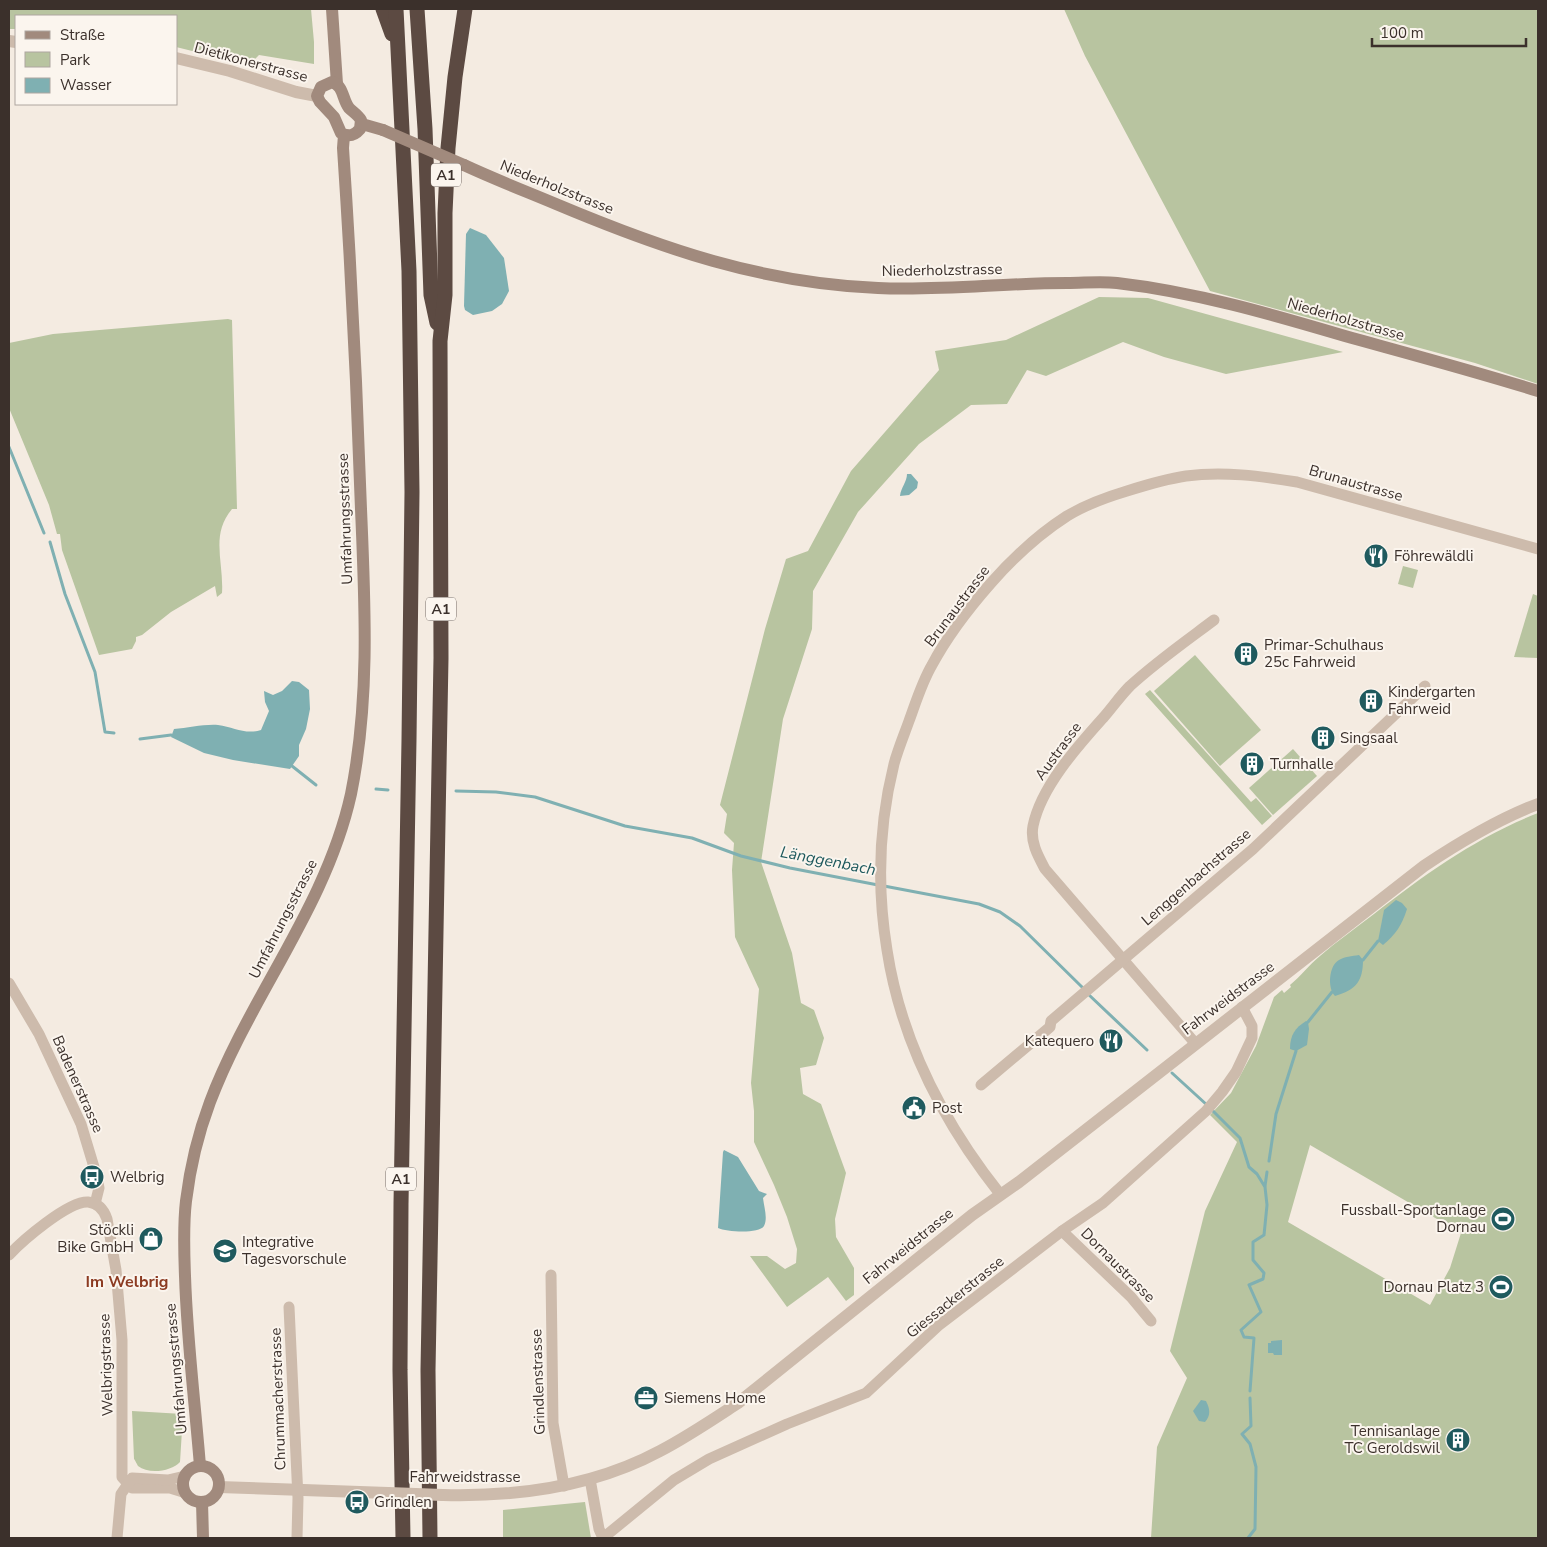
<svg xmlns="http://www.w3.org/2000/svg" width="1547" height="1547" viewBox="0 0 1547 1547" font-family="'Nunito Sans',sans-serif">
	<style>
		.green { fill: #b8c4a0; fill-rule: evenodd }
		.water { fill: #7fb0b2 }
		.lines { fill: none; stroke-linecap: round; stroke-linejoin: round }
		.stream { stroke: #7fb0b2; stroke-width: 3 }
		.minor { stroke: #cdbbac; stroke-width: 11 }
		.tertiary { stroke: #cdbbac; stroke-width: 12 }
		.secondary { stroke: #a18a7d; stroke-width: 12 }
		.motorway { stroke: #5c4a42; stroke-width: 15 }
		.tertiary-bridge { stroke: #cdbbac; stroke-width: 12 }
		.secondary-bridge { stroke: #a18a7d; stroke-width: 12 }
		.labels { text-anchor: middle; dominant-baseline: central; stroke-width: 4; stroke-linejoin: round; paint-order: stroke }
		.shield { fill: #fbf5ee; stroke: #756b66; stroke-width: 1 }
		.shield-label { font-size: 14px; font-weight: bold; fill: #3b302b }
		.street-label { font-size: 15px; fill: #3b302b; stroke: #fbf5ee }
		.poi-label { font-size: 15px; fill: #3b302b; stroke: #fbf5ee; text-anchor: start }
		.water-label { font-size: 16px; font-style: italic; fill: #1f5a5e; stroke: #fbf5ee }
		.neighbourhood-label { font-size: 16px; font-weight: bold; fill: #8c3b22; stroke: #fbf5ee }
	</style>
	<rect width="100%" height="100%" fill="#f4ebe1"/>
	<g class="green">
		<path d="M9,9H311L314,42V64L259,55L249,65L176,47V16H16V29H9Z"/>
		<path d="M1064,9H1538V384L1475,363L1210,291L1085,56Z"/>
		<path d="M1099,297L1148,298L1343,352L1226,374L1164,357L1123,342L1046,376L1027,370L1007,404L971,405L919,444L858,512L813,591L812,629L783,719L761,862L792,953L801,1003L814,1010L824,1038L816,1065L800,1068L803,1094L821,1104L846,1173L835,1219L836,1237L854,1268V1295L846,1301L828,1277L787,1307L750,1256H767L785,1269L796,1263L797,1249L787,1217L774,1185L754,1142V1111L751,1083L759,989L735,937L732,870L734,843L724,833L727,814L720,805L765,629L786,559L808,551L851,471L939,370L935,351L1006,340Z"/>
		<path d="M228,319L232,320L237,509H232C210,535 224,562 222,593L217,597L215,586L171,612L142,635L136,637V641L132,649L99,655L62,550L60,534H57L49,505L9,408V343L53,334Z"/>
		<path d="M1403,566L1418,570L1413,588L1398,584Z"/>
		<path d="M1533,594L1538,596V658L1514,657Z"/>
		<path d="M1195,655L1261,730L1220,766L1154,691Z"/>
		<path d="M1150,690L1251,802L1256,798L1272,816L1262,825L1145,694Z"/>
		<path d="M1293,749L1317,776L1273,815L1249,788Z"/>
		<path d="M1538,813V1538H1151L1157,1447L1187,1378L1170,1351L1205,1211L1237,1142L1210,1115L1231,1093L1256,1046L1274,997L1282,990L1284,993L1291,987L1290,985C1301,976 1309,965 1320,956C1337,941 1356,928 1374,914C1425,874 1477,837 1538,813ZM1310,1145L1461,1233L1450,1268L1430,1305L1288,1222Z"/>
		<path d="M132,1411L183,1414L180,1462C172,1471 149,1475 138,1466C138,1466 135,1460 134,1459Z"/>
		<path d="M585,1502L591,1538H503V1510Z"/>
	</g>
	<g class="water">
		<path d="M470,228L486,235L504,258L509,291L502,304L492,311L473,315L465,310L464,306L466,234Z"/>
		<path d="M907,474H911L918,482L917,488L909,495L900,496C901,487 907,482 907,474Z"/>
		<path d="M292,681L299,682L309,690L310,709L306,729L299,745V756L290,769L233,760L204,753L171,737L174,729C188,728 204,724 218,725C234,727 245,735 261,730L269,711L265,702L264,691L273,695L282,691Z"/>
		<path d="M1396,900L1402,903L1407,909C1402,925 1396,934 1383,945L1378,941L1384,910Z"/>
		<path d="M1359,955L1363,960C1363,981 1356,990 1335,996C1327,988 1329,965 1339,960C1344,957 1352,956 1359,955Z"/>
		<path d="M1306,1021L1308,1022L1309,1029L1307,1045L1296,1051L1290,1049C1290,1035 1295,1028 1306,1021Z"/>
		<path d="M724,1150L738,1157L759,1191L767,1194L763,1198C764,1207 768,1218 764,1226C759,1234 727,1232 718,1228L723,1152Z"/>
		<path d="M1282,1340V1355H1274L1273,1353H1268V1343H1271V1341Z"/>
		<path d="M1201,1400L1206,1401C1210,1409 1211,1415 1205,1422L1199,1421L1193,1411Z"/>
	</g>
	<g class="lines">
		<g class="stream">
			<path d="M9,447L44,533"/>
			<path d="M50,542L65,594L95,672L105,732L114,733"/>
			<path d="M140,739L171,735"/>
			<path d="M292,766L316,785"/>
			<path d="M376,789L388,790"/>
			<path d="M456,791L496,792L535,797L625,826L692,838L741,856L790,868L878,885"/>
			<path d="M884,886L979,904L1000,912L1020,926L1084,989"/>
			<path d="M1363,960L1378,941"/>
			<path d="M1088,994L1147,1050"/>
			<path d="M1308,1022L1332,992"/>
			<path d="M1172,1073L1207,1105"/>
			<path d="M1211,1109L1240,1138L1249,1167L1257,1174L1265,1187L1267,1205L1264,1235L1253,1242V1260L1264,1273L1263,1279L1249,1285L1261,1312L1241,1330L1244,1337L1254,1338L1250,1391"/>
			<path d="M1269,1161L1276,1114L1296,1051"/>
			<path d="M1265,1186L1267,1172"/>
			<path d="M1248,1538L1255,1529L1256,1467L1250,1444L1242,1434L1251,1426L1250,1398"/>
		</g>
		<g class="minor">
			<path d="M9,983L39,1034L81,1124L97,1177L99,1188L95,1204"/>
			<path d="M1195,1043L1045,869C1038,856 1030,842 1033,826C1041,787 1077,747 1103,718C1112,708 1120,696 1130,686C1156,662 1186,641 1214,620"/>
			<path d="M981,1085L1050,1027L1051,1021L1253,849L1425,686"/>
			<path d="M1000,1194C943,1122 901,1041 887,950C877,889 879,824 894,764C898,749 904,735 909,721C916,702 922,682 932,665C948,635 969,608 991,583C1013,558 1039,534 1067,516C1085,505 1107,497 1127,491C1146,485 1166,479 1186,476C1223,471 1260,476 1297,482L1538,549"/>
			<path d="M1062,1231L1131,1297L1151,1321"/>
			<path d="M9,1255C22,1241 68,1201 88,1202C98,1203 104,1210 107,1219L116,1270L122,1340V1477L132,1488H170L186,1493"/>
			<path d="M551,1275L553,1423L564,1486"/>
			<path d="M289,1307L298,1498L297,1538"/>
			<path d="M590,1479L599,1529L603,1538"/>
			<path d="M117,1538L121,1494L132,1478L168,1480L185,1476"/>
			<path d="M603,1538L674,1480L709,1459L787,1424L866,1393L938,1326L1062,1231L1103,1203L1206,1111L1222,1092L1236,1072L1252,1038V1026L1242,1007"/>
		</g>
		<g class="tertiary">
			<path d="M9,41L16,42"/>
			<path d="M176,58L230,71L296,92L317,96"/>
			<path d="M219,1487L388,1493"/>
			<path d="M443,1495C519,1497 593,1487 660,1451C687,1437 712,1420 738,1403L972,1215L1019,1182L1424,866C1460,842 1498,819 1538,804"/>
		</g>
		<g class="secondary">
			<path d="M332,9L337,84"/>
			<path d="M332,82C344,86 342,99 349,108C353,112 358,115 361,120L360,129C354,136 349,137 341,133L334,117L320,102L317,96L321,87Z"/>
			<path d="M362,124L383,130"/>
			<path d="M464,165C494,179 525,191 556,204C663,249 761,283 878,288C941,291 1004,283 1067,283C1084,283 1101,281 1117,283C1195,292 1271,314 1345,336C1410,354 1474,371 1538,391"/>
			<path d="M200,1466C195,1403 187,1340 185,1276C184,1251 183,1226 186,1201C190,1168 198,1134 210,1102C250,996 326,907 351,794C370,700 365,604 361,509C357,389 351,268 343,148L344,135"/>
			<circle cx="201" cy="1484" r="18"/>
			<path d="M202,1502L203,1538"/>
		</g>
		<g class="motorway">
			<path d="M383,9L392,34"/>
			<path d="M396,9L409,271L412,492L409,740L401,1204L400,1370L403,1538"/>
			<path d="M417,9L425,129L431,295L437,323"/>
			<path d="M430,1538L428,1370L441,658L440,341L445,295V213L448,148L455,77L465,9"/>
		</g>
		<path class="tertiary-bridge" d="M388,1493L443,1495"/>
		<path class="secondary-bridge" d="M383,130L464,165"/>
	</g>
	<defs>
		<symbol id="restaurant-disc" viewBox="-11 -11 22 22"><circle r="9.5" fill="#1f5a5e" stroke="#fbf5ee"/><path d="M-5-6h1v4h1v-4h1v4h1v-4h1v5L-1.5 .5V6h-2V.5L-5-1ZM5-6V6H3V1.5H1.5Q1.5-4 5-6Z" fill="#fff"/></symbol>
		<symbol id="building-disc" viewBox="-11 -11 22 22"><circle r="9.5" fill="#1f5a5e" stroke="#fbf5ee"/><path d="M-4-6H4V6H1V3H-1V6H-4ZM-2.5-4.3h1.7v1.8h-1.7ZM.8-4.3h1.7v1.8H.8ZM-2.5-1h1.7V.8h-1.7ZM.8-1h1.7V.8H.8Z" fill="#fff"/></symbol>
		<symbol id="civic-disc" viewBox="-11 -11 22 22"><circle r="9.5" fill="#1f5a5e" stroke="#fbf5ee"/><path d="M-.6-6.5H3V-4.5H.6V-3L4-1V1h2V6H-6V1h2V-1L-.6-3ZM-1.2 2.5V6h2.4V2.5Z" fill="#fff"/></symbol>
		<symbol id="bus-disc" viewBox="-11 -11 22 22"><circle r="9.5" fill="#1f5a5e" stroke="#fbf5ee"/><path d="M-5-6H5V4H4V6H2V4H-2V6H-4V4H-5ZM-3.5-4V0h7V-4ZM-3.5 1.2v1.5H-2V1.2ZM2 1.2v1.5H3.5V1.2Z" fill="#fff"/></symbol>
		<symbol id="stadium-disc" viewBox="-11 -11 22 22"><circle r="9.5" fill="#1f5a5e" stroke="#fbf5ee"/><path d="M0-5a6.5 5 0 1 0 0 10a6.5 5 0 1 0 0-10ZM-3.5-1.8h7v3.6h-7Z" fill="#fff"/></symbol>
		<symbol id="shop-disc" viewBox="-11 -11 22 22"><circle r="9.5" fill="#1f5a5e" stroke="#fbf5ee"/><path d="M-5-2.5h2.3a2.7 3.5 0 0 1 5.4 0H5L5.5 6h-11ZM-1.5-2.5h3a1.5 2.3 0 0 0-3 0Z" fill="#fff"/></symbol>
		<symbol id="school-disc" viewBox="-11 -11 22 22"><circle r="9.5" fill="#1f5a5e" stroke="#fbf5ee"/><path d="M0-5L7-2L0 1L-7-2ZM-4 1L0 2.5L4 1V4Q0 6-4 4Z" fill="#fff"/></symbol>
		<symbol id="office-disc" viewBox="-11 -11 22 22"><circle r="9.5" fill="#1f5a5e" stroke="#fbf5ee"/><path d="M-6-3h4V-5.5h4V-3h4V5H-6ZM-1-4.5V-3h2v-1.5ZM-6 0V1H6V0Z" fill="#fff"/></symbol>
	</defs>
	<g fill-rule="evenodd">
		<use href="#restaurant-disc" x="1362" y="542" width="28" height="28"/>
		<use href="#building-disc" x="1232" y="640" width="28" height="28"/>
		<use href="#building-disc" x="1357" y="687" width="28" height="28"/>
		<use href="#building-disc" x="1309" y="724" width="28" height="28"/>
		<use href="#building-disc" x="1238" y="750" width="28" height="28"/>
		<use href="#restaurant-disc" x="1097" y="1027" width="28" height="28"/>
		<use href="#civic-disc" x="900" y="1094" width="28" height="28"/>
		<use href="#bus-disc" x="78" y="1163" width="28" height="28"/>
		<use href="#stadium-disc" x="1489" y="1205" width="28" height="28"/>
		<use href="#shop-disc" x="137" y="1225" width="28" height="28"/>
		<use href="#school-disc" x="211" y="1237" width="28" height="28"/>
		<use href="#stadium-disc" x="1487" y="1273" width="28" height="28"/>
		<use href="#office-disc" x="632" y="1384" width="28" height="28"/>
		<use href="#building-disc" x="1444" y="1426" width="28" height="28"/>
		<use href="#bus-disc" x="343" y="1488" width="28" height="28"/>
	</g>
	<g class="labels">
		<g class="shield">
			<rect x="431" y="163.5" width="30" height="23" rx="4"/>
			<rect x="426" y="597.5" width="30" height="23" rx="4"/>
			<rect x="386" y="1167.5" width="30" height="23" rx="4"/>
		</g>
		<g class="shield-label">
			<text x="446" y="175">A1</text>
			<text x="441" y="609">A1</text>
			<text x="401" y="1179">A1</text>
		</g>
		<g class="street-label">
			<text transform="translate(251 62) rotate(15)">Dietikonerstrasse</text>
			<text transform="translate(557 187) rotate(22)">Niederholzstrasse</text>
			<text transform="translate(942 270) rotate(-1)">Niederholzstrasse</text>
			<text transform="translate(1346 319) rotate(16)">Niederholzstrasse</text>
			<text transform="translate(1356 483) rotate(16)">Brunaustrasse</text>
			<text transform="translate(345 519) rotate(-92)">Umfahrungsstrasse</text>
			<text transform="translate(957 606) rotate(-53)">Brunaustrasse</text>
			<text transform="translate(1058 751) rotate(-54)">Austrasse</text>
			<text transform="translate(1196 877) rotate(-41)">Lenggenbachstrasse</text>
			<text transform="translate(283 919) rotate(-63)">Umfahrungsstrasse</text>
			<text transform="translate(1228 998) rotate(-37)">Fahrweidstrasse</text>
			<text transform="translate(78 1084) rotate(66)">Badenerstrasse</text>
			<text transform="translate(908 1246) rotate(-39)">Fahrweidstrasse</text>
			<text transform="translate(1118 1265) rotate(45)">Dornaustrasse</text>
			<text transform="translate(955 1297) rotate(-39)">Giessackerstrasse</text>
			<text transform="translate(106 1365) rotate(-92)">Welbrigstrasse</text>
			<text transform="translate(176 1369) rotate(-95)">Umfahrungsstrasse</text>
			<text transform="translate(538 1382) rotate(-92)">Grindlenstrasse</text>
			<text transform="translate(278 1399) rotate(-92)">Chrummacherstrasse</text>
			<text x="465" y="1477">Fahrweidstrasse</text>
		</g>
		<g class="poi-label">
			<text x="1394" y="556">Föhrewäldli</text>
			<text x="1264" y="645">Primar-Schulhaus<tspan x="1264" dy="17">25c Fahrweid</tspan></text>
			<text x="1388" y="692">Kindergarten<tspan x="1388" dy="17">Fahrweid</tspan></text>
			<text x="1340" y="738">Singsaal</text>
			<text x="1270" y="764">Turnhalle</text>
			<text x="1094" y="1041" text-anchor="end">Katequero</text>
			<text x="932" y="1108">Post</text>
			<text x="110" y="1177">Welbrig</text>
			<text x="1486" y="1210" text-anchor="end">Fussball-Sportanlage<tspan x="1486" dy="17">Dornau</tspan></text>
			<text x="134" y="1230" text-anchor="end">Stöckli<tspan x="134" dy="17">Bike GmbH</tspan></text>
			<text x="242" y="1242">Integrative<tspan x="242" dy="17">Tagesvorschule</tspan></text>
			<text x="1484" y="1287" text-anchor="end">Dornau Platz 3</text>
			<text x="664" y="1398">Siemens Home</text>
			<text x="1440" y="1431" text-anchor="end">Tennisanlage<tspan x="1440" dy="17">TC Geroldswil</tspan></text>
			<text x="374" y="1502">Grindlen</text>
		</g>
		<g class="water-label">
			<text transform="translate(828 861) rotate(11)">Länggenbach</text>
		</g>
		<g class="neighbourhood-label">
			<text x="127" y="1282">Im Welbrig</text>
		</g>
	</g>
	<rect width="1547" height="1547" fill="none" stroke="#3b302b" stroke-width="20"/>
	<rect x="15" y="15" width="162" height="90" fill="#fbf5ee" stroke="#aea6a0"/>
	<rect x="25" y="31" width="25" height="8" fill="#a18a7d" stroke="#aea6a0"/>
	<text x="60" y="40" font-size="15" fill="#3b302b">Straße</text>
	<rect x="25" y="52" width="25" height="15" fill="#b8c4a0" stroke="#aea6a0"/>
	<text x="60" y="65" font-size="15" fill="#3b302b">Park</text>
	<rect x="25" y="78" width="25" height="15" fill="#7fb0b2" stroke="#aea6a0"/>
	<text x="60" y="90" font-size="15" fill="#3b302b">Wasser</text>
	<path d="M1372 38v8h154v-8" fill="none" stroke="#3b302b" stroke-width="2.5"/>
	<text x="1380" y="38" font-size="15" fill="#3b302b" stroke="#fbf5ee" stroke-width="4" paint-order="stroke">100 m</text>
</svg>
